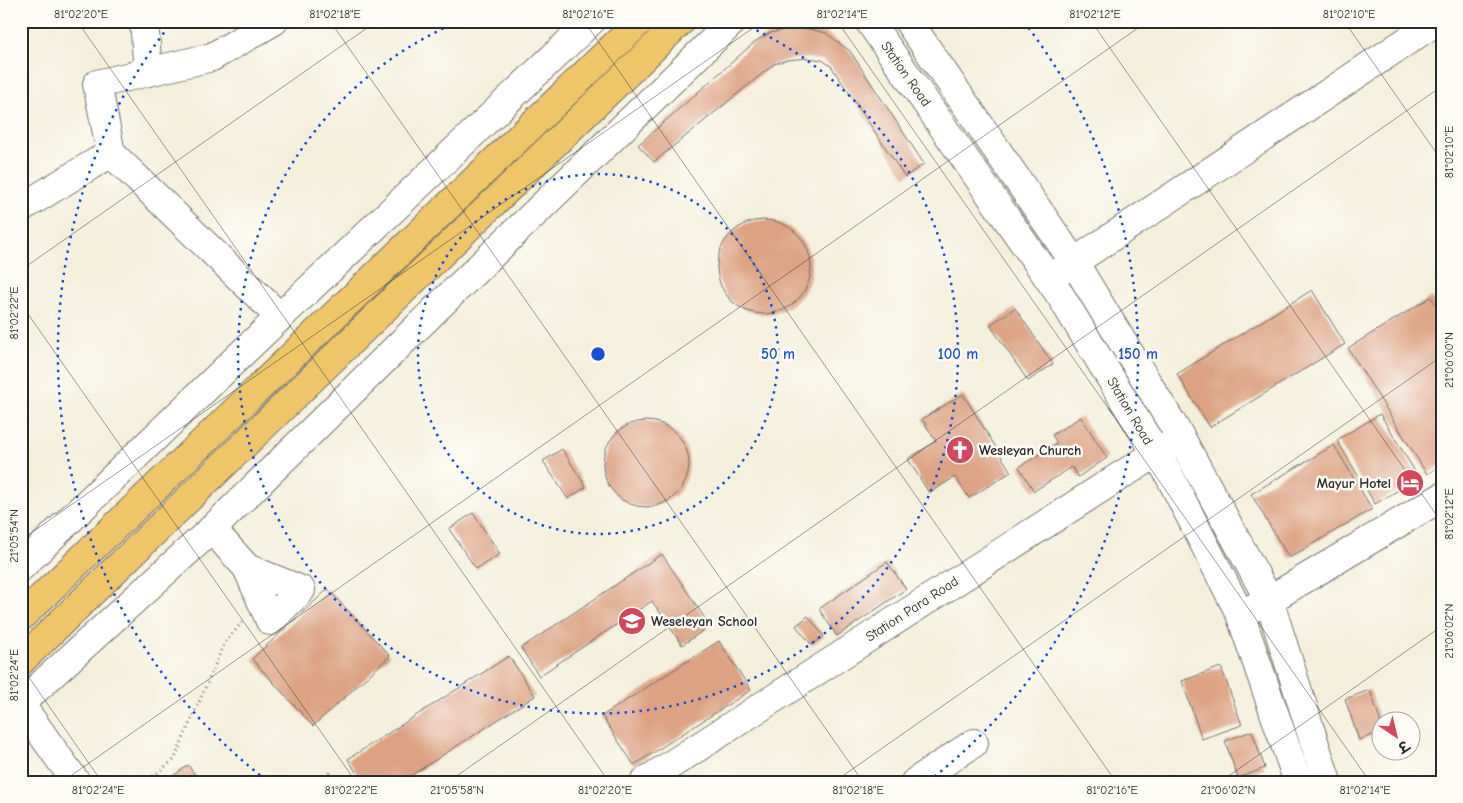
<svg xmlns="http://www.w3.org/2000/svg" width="1463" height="803" viewBox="0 0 1463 803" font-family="'Comic Neue','Playpen Sans Deva',sans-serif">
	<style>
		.building { fill: #dca283 }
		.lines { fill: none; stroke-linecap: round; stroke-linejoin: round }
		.minor-casing { stroke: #717069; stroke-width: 30 }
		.major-casing { stroke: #717069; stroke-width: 30 }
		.path { stroke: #717069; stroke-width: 3; stroke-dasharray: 1 4; stroke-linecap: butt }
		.minor { stroke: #fff; stroke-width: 28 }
		.major { stroke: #eec569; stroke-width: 28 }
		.ticks { fill: none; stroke: #2b2b2b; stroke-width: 1; stroke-opacity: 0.45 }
		.ring { fill: none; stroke: #1d4ed8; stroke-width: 2.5; stroke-dasharray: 2.5 5 }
		.labels { text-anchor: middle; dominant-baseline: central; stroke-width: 5; stroke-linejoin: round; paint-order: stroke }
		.street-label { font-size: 14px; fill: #2b2b2b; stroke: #fdfcf7 }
		.poi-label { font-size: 14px; font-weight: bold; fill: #2b2b2b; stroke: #fdfcf7; text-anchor: start }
		.centre { fill: #1d4ed8; stroke: #fdfcf7; stroke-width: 2.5 }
		.ring-label { font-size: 15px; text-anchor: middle; font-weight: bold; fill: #1d4ed8; stroke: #fdfcf7; stroke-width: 5; stroke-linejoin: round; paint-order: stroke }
		.neatline { fill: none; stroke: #2b2b2b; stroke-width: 2 }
		.ticks-label { font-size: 12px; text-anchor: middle; fill: #2b2b2b }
	</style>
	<rect width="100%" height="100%" fill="#fdfcf7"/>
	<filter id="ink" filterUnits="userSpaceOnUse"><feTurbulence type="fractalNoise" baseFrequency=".02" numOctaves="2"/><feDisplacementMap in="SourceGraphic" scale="10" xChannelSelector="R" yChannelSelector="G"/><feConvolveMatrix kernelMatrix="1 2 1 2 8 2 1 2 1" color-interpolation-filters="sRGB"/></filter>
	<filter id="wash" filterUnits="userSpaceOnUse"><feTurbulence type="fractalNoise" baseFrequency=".0096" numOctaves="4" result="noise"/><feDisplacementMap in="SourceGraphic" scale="20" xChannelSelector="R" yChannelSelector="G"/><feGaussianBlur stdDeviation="1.12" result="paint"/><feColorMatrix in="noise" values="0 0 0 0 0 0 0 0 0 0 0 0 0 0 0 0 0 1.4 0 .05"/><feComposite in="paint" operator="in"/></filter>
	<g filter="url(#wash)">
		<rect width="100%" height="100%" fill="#f4efdb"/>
		<g id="blocks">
			<g class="building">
				<path d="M792,28L809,29L826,33L850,51L924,164L905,177L831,66L822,60L808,58L787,60L774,64L654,162L638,145L756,41L770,33Z"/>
				<circle cx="764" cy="267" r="47"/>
				<path d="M1312,290L1345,344L1210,427L1177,374Z"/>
				<path d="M1431,297L1442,314V465L1427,474L1348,348Z"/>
				<path d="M1015,308L1053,364L1028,381L990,325Z"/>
				<path d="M963,394L1011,472L969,498L955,477L929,493L908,459L936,441L922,419Z"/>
				<path d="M1380,414L1419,478L1375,504L1337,440Z"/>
				<path d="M1081,417L1107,458L1078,477L1072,467L1034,491L1019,467L1057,443L1052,435Z"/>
				<circle cx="646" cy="464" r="43"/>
				<path d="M1334,445L1372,509L1289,558L1251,494Z"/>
				<path d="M562,449L586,487L568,499L543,461Z"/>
				<path d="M473,513L500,554L476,569L449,529Z"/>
				<path d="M662,554L710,626L682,645L652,601L539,676L521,648Z"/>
				<path d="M887,562L906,589L837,636L819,609Z"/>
				<path d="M328,589L390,656L313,726L252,659Z"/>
				<path d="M808,616L824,636L812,645L796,626Z"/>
				<path d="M719,641L751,690L634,765L602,716Z"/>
				<path d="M509,656L535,696L401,782H362L348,759Z"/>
				<path d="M1221,667L1242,725L1202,739L1182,681Z"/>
				<path d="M1370,690L1380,720V732L1359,740L1345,699Z"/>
				<path d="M1252,731L1265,768L1238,778L1225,741Z"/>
				<path d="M188,765L200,782H165Z"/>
				<path d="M330,772L336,782H316Z"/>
			</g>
		</g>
	</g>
	<g filter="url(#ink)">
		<use href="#blocks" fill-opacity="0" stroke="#717069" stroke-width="1"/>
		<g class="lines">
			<defs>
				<g id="minor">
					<path d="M144,21L148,72"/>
					<path d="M869,21L1060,295L1167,471L1240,614L1298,782"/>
					<path d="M908,21L1074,262L1181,438L1269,600L1327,782"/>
					<path d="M111,153L97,84L212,57L274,21"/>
					<path d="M21,208L111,153L280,317"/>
					<path d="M1059,272L1437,21"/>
					<path d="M212,529L247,568L301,590L270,621L247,568"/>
					<path d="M21,567L239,356L591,21"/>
					<path d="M1253,608L1269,600L1442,497"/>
					<path d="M21,703L212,529L439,306L733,21"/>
					<path d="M21,705L76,782"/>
					<path d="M644,782L1120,476L1172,444"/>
					<path d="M915,782L974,743"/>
				</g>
				<g id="major">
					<path d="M21,617L640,21"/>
					<path d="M21,661L681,21"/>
				</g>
			</defs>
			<use href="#minor" class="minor-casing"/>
			<use href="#major" class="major-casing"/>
			<path class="path" d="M145,782L174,760L224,644L243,621"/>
			<use href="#minor" class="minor"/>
			<use href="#major" class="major"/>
		</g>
	</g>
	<path class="ticks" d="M77,21L609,782M330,21L863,782M584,21L1116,782M837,21L1370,782M1091,21L1442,523M1344,21L1442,161M21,270L377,21M21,304L356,782M21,540L763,21M21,666L102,782M62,782L1148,21M448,782L1442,86M834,782L1442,356M1220,782L1442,626"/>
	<g class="ring">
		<circle cx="598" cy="354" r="180"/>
		<path d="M736 21A360 360 0 1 1 460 21"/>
		<path d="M266 780A540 540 0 0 1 172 22M1024 22A540 540 0 0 1 930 780"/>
	</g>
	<defs>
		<symbol id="church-disc" viewBox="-11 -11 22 22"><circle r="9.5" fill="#d1495b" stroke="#fdfcf7"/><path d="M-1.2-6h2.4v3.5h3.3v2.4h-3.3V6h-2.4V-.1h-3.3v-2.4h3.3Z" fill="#fff"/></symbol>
		<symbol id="hotel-disc" viewBox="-11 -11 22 22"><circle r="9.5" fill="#d1495b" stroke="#fdfcf7"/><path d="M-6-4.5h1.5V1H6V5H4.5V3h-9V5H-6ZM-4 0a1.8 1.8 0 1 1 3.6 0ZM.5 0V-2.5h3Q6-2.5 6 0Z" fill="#fff"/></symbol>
		<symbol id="school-disc" viewBox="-11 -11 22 22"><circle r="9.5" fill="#d1495b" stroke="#fdfcf7"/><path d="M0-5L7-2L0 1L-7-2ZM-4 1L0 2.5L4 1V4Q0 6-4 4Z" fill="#fff"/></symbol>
	</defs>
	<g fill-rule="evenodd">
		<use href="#church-disc" x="944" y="434" width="32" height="32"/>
		<use href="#hotel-disc" x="1394" y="467" width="32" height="32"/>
		<use href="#school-disc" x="616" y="605" width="32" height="32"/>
	</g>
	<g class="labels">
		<g class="street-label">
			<text transform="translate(906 74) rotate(55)">Station Road</text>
			<text transform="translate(1130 411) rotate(59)">Station Road</text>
			<text transform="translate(912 609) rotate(-33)">Station Para Road</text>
		</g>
		<g class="poi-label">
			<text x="979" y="450">Wesleyan Church</text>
			<text x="1391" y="483" text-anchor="end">Mayur Hotel</text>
			<text x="651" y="621">Weseleyan School</text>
		</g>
	</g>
	<circle cx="598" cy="354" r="8" class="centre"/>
	<g class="ring-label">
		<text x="778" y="359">50 m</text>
		<text x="958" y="359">100 m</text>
		<text x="1138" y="359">150 m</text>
	</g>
	<rect width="1463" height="803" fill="none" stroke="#fdfcf7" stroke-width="55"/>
	<g transform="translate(1396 736) rotate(145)"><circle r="24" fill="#fdfcf7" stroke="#a9a8a5"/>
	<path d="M0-4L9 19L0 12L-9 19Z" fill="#d1495b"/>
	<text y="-8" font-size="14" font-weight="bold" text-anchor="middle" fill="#2b2b2b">उ</text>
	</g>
	<rect x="28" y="28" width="1408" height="748" class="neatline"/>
	<g class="ticks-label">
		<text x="81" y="18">81°02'20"E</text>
		<text x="335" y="18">81°02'18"E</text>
		<text x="588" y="18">81°02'16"E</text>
		<text x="842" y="18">81°02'14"E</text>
		<text x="1095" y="18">81°02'12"E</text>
		<text x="1349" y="18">81°02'10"E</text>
		<text transform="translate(1449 152) rotate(-90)" y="4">81°02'10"E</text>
		<text transform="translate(14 313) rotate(-90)" y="4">81°02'22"E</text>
		<text transform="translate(1449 360) rotate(-90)" y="4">21°06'00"N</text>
		<text transform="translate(1449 514) rotate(-90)" y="4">81°02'12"E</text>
		<text transform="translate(14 536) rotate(-90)" y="4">21°05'54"N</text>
		<text transform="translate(1449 631) rotate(-90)" y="4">21°06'02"N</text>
		<text transform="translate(14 675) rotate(-90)" y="4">81°02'24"E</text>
		<text x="98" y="794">81°02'24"E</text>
		<text x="351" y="794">81°02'22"E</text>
		<text x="457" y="794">21°05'58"N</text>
		<text x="605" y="794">81°02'20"E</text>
		<text x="858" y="794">81°02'18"E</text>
		<text x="1112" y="794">81°02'16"E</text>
		<text x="1228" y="794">21°06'02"N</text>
		<text x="1365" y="794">81°02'14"E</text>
	</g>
</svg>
